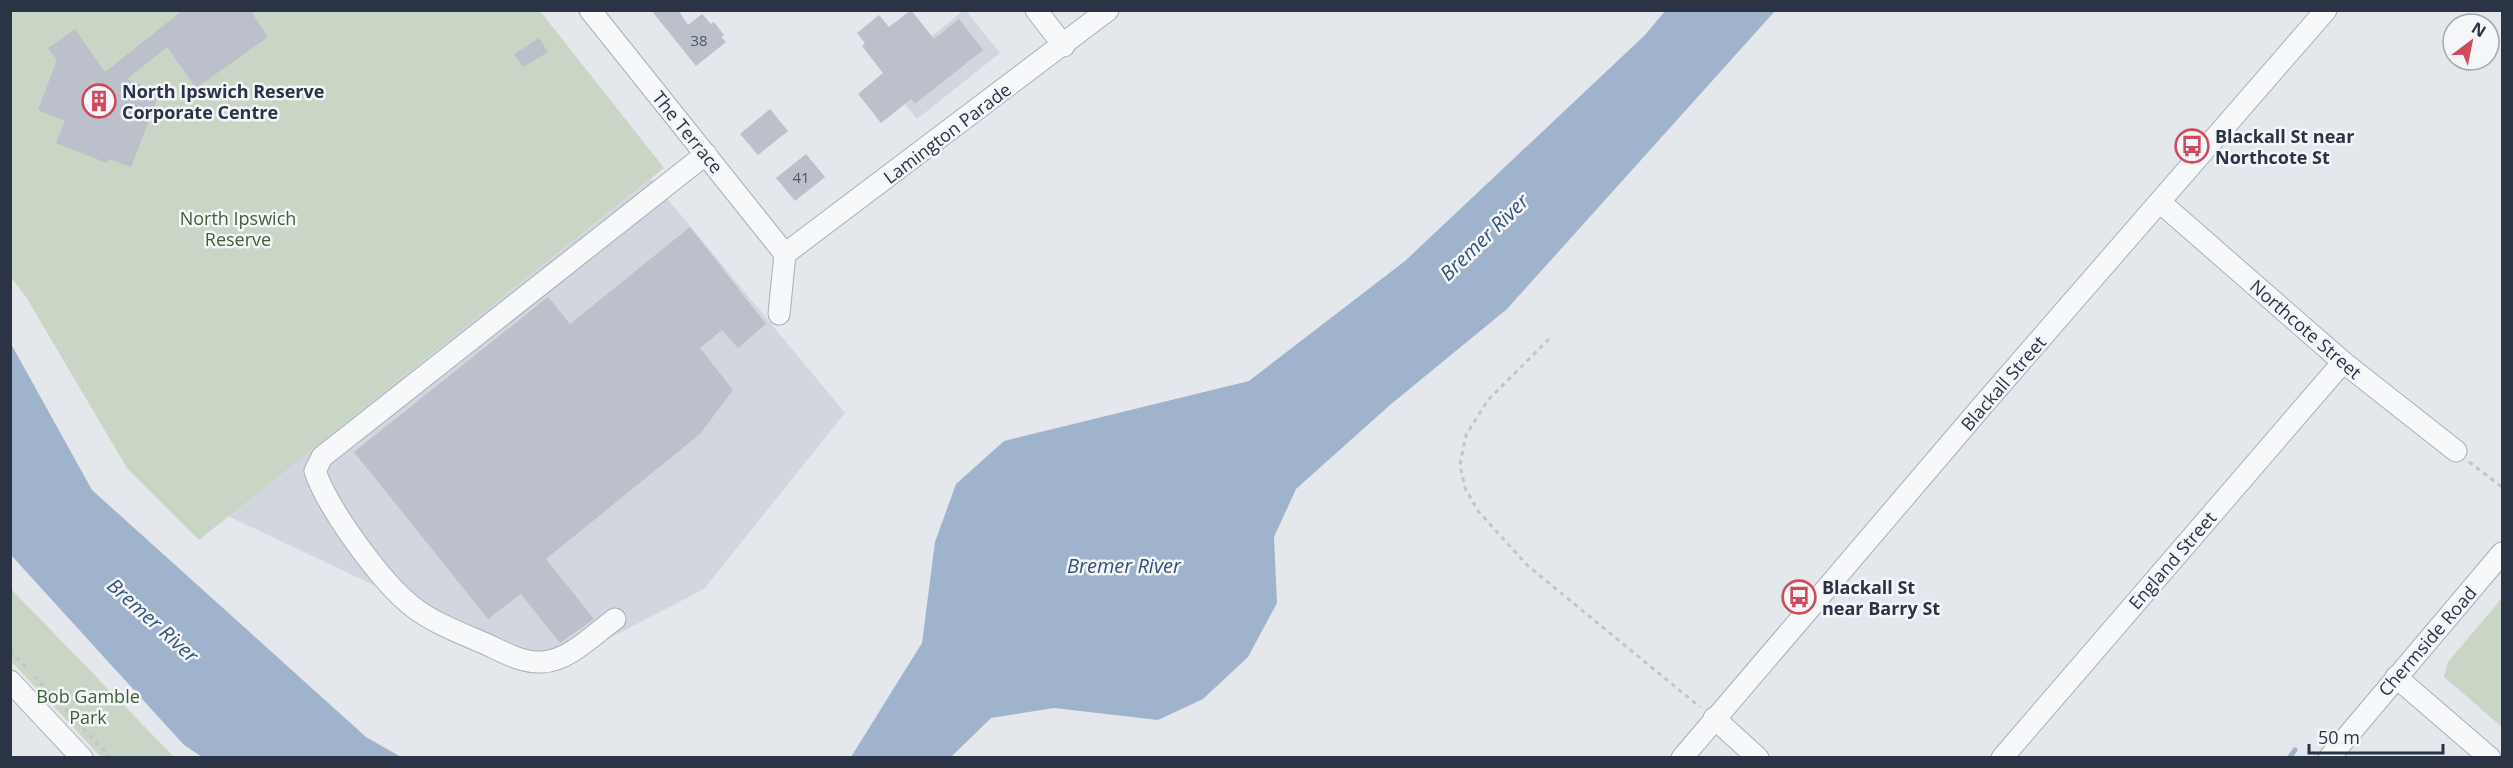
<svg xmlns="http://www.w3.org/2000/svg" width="2513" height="768" viewBox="0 0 2513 768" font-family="'Open Sans',sans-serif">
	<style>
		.built { fill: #d2d6de }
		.green { fill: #c9d6c5 }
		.water { fill: #9fb4cc }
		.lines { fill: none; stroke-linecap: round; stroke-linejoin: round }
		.stream { stroke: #9fb4cc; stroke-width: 5 }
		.building { fill: #bbc0ca }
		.minor-casing { stroke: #a9aeb7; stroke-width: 23 }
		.path { stroke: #c2c5cb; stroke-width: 3; stroke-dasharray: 4.5 4.5; stroke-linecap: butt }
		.minor { stroke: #f7f8fa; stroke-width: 21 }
		.labels { text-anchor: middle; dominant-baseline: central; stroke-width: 5; stroke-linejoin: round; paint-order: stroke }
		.number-label { font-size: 15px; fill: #4f5766 }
		.poi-label { font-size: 18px; font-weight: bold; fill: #2b3445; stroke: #f4f6f9; text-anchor: start }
		.street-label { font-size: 18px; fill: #2b3445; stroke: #f4f6f9 }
		.park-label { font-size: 18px; fill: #3f6138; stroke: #f4f6f9 }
		.water-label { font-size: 20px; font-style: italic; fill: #34527a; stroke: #f4f6f9 }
	</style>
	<rect width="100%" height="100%" fill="#e4e7ec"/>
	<g class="built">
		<path d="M963,11H966L1000,53L917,119L882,76Z"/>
		<path d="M651,179L845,413L704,589L550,669L228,516Z"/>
	</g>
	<g class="green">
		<path d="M11,11H540L664,168L199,540L127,468L26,297L11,277Z"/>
		<path d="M10,589H11L174,757H101L11,661Z"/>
		<path d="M2502,598V727L2444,677L2448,662Z"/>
	</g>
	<g class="water">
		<path d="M1665,11H1775L1507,309L1390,405L1296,489L1274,537L1277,603L1248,657L1203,699L1158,720L1054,708L991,718L951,757H851L922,643L935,542L956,484L1004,441L1249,381L1405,261L1645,35Z"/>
		<path d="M10,342L92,490L366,737L401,757H202L184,745L11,555Z"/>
	</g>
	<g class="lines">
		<path class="stream" d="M2289,758L2295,750"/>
	</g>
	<g class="building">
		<path d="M183,10H250L268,37L196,88L167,47L127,79L160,92L131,167L109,159L107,163L56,143L65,121L38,110L57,60L48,48L75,29L105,72Z"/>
		<path d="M651,10H678L688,25L702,14L711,24L714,22L724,35L721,37L726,42L696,66Z"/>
		<path d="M911,10L934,39L959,19L983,50L915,104L911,99L881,123L858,94L883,73L862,46L865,43L857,33L879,15L889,27Z"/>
		<path d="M539,38L548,52L523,67L514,54Z"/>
		<path d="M770,109L788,131L758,155L740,134Z"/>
		<path d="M806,154L825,177L795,201L776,178Z"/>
		<path d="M690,227L766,324L738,348L722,330L700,348L733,390L700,434L546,559L594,619L560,643L521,594L488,619L354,452L548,297L570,324Z"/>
	</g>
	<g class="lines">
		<defs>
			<g id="minor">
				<path d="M590,10L785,254"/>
				<path d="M1036,10L1064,46"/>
				<path d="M2161,203L2343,362L2456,451"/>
				<path d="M785,254L1108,10"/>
				<path d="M779,314L785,254"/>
				<path d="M615,619C594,634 569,661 542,662C522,663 503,652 486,644C461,633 435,624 413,607C381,582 328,509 315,471L322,457L706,154"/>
				<path d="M2396,677L2490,758"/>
				<path d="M10,681L82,758"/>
				<path d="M1714,718L1758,758"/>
				<path d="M1682,758L1983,405L2326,10"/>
				<path d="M2002,758L2343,362"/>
				<path d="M2329,758L2502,553"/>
			</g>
		</defs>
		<use href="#minor" class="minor-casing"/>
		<g class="path">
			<path d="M1549,339L1488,400L1466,435L1460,465L1465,488L1478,511L1528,566L1700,707"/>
			<path d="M2469,462L2502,487"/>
			<path d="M10,651L28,669"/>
			<path d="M34,676L111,758"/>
		</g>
		<use href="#minor" class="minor"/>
	</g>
	<defs>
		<symbol id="building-ring" viewBox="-11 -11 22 22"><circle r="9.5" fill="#f4f6f9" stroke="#d1495b" stroke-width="1.5"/><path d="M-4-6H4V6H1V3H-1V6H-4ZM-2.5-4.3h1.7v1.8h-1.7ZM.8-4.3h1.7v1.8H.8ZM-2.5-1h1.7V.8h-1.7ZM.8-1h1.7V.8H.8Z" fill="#d1495b"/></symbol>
		<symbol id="bus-ring" viewBox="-11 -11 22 22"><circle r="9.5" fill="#f4f6f9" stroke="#d1495b" stroke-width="1.5"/><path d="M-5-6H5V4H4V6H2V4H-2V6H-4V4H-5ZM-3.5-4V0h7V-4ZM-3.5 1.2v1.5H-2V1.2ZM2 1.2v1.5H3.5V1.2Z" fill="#d1495b"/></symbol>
	</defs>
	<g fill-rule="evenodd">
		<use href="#building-ring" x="80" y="82" width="38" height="38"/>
		<use href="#bus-ring" x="2173" y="127" width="38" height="38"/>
		<use href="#bus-ring" x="1780" y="578" width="38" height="38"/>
	</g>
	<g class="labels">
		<g class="number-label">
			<text x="699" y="40">38</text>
			<text x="801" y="177">41</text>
		</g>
		<g class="poi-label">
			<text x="122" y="91">North Ipswich Reserve<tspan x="122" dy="21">Corporate Centre</tspan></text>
			<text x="2215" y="136">Blackall St near<tspan x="2215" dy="21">Northcote St</tspan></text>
			<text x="1822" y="587">Blackall St<tspan x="1822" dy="21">near Barry St</tspan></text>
		</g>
		<g class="street-label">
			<text transform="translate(688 132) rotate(51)">The Terrace</text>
			<text transform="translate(947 133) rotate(-37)">Lamington Parade</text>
			<text transform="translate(2306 329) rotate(41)">Northcote Street</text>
			<text transform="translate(2003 383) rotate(-49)">Blackall Street</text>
			<text transform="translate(2172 560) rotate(-49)">England Street</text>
			<text transform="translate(2427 641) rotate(-49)">Chermside Road</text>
		</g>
		<g class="park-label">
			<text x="238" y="218">North Ipswich<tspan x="238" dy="21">Reserve</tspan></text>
			<text x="88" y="696">Bob Gamble<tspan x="88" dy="21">Park</tspan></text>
		</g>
		<g class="water-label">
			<text transform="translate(1484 237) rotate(-44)">Bremer River</text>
			<text x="1124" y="565">Bremer River</text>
			<text transform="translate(153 620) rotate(42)">Bremer River</text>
		</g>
	</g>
	<rect width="2513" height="768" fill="none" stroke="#2b3445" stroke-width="24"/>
	<g transform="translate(2471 42) rotate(32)"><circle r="28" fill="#f4f6f9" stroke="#a4a8b1" stroke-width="1.5"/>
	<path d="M0-4.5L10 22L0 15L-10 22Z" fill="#d1495b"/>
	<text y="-9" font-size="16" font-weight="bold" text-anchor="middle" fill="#2b3445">N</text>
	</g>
	<path d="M2309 744v9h134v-9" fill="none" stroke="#2b3445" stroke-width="3"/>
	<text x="2318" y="744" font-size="18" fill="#2b3445" stroke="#f4f6f9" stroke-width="4.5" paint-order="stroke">50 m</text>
</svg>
